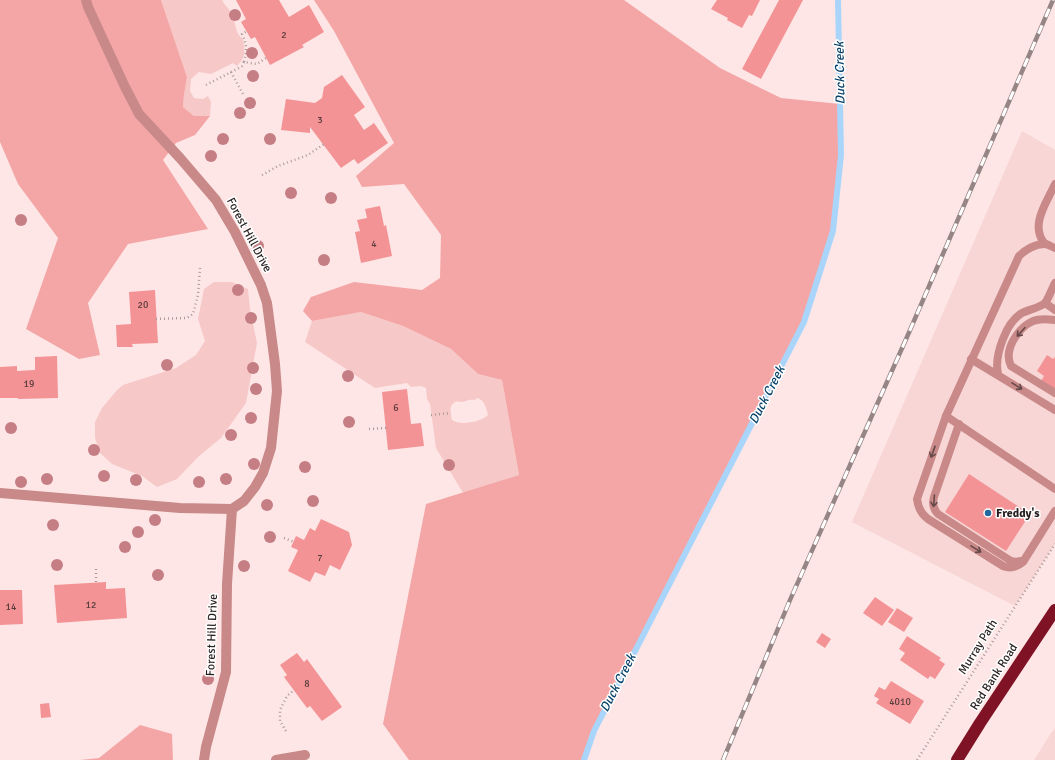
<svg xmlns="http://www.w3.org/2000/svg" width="1055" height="760" viewBox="0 0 1055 760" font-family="Signika,sans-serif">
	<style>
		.built { fill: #f7d6d5 }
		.green { fill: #f6c9c8; fill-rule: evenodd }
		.forest { fill: #f4a6a6 }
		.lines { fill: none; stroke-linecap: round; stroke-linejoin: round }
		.stream { stroke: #aad5fb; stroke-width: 6 }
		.building { fill: #f39395 }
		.path { stroke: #ac9a9a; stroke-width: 2.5; stroke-dasharray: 1 3; stroke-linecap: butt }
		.lane { stroke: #c98989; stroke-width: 8 }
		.street { stroke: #c98989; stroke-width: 10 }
		.highway { stroke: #7f1325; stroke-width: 12 }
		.rail-casing { stroke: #968585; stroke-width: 4.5 }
		.rail { stroke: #fff; stroke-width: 3; stroke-dasharray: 9; stroke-linecap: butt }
		.tree { fill: #c67e85 }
		.oneway { stroke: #684949 }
		.poi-dot { fill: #23679c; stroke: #fff; stroke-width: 1.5 }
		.labels { text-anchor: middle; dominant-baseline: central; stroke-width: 3; stroke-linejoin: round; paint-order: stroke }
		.number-label { font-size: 10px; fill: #5a3c3c }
		.street-label { font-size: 12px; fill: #271f1f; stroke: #fff }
		.poi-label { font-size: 12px; font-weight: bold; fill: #271f1f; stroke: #fff; text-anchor: start }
		.water-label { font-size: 13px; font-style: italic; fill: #074169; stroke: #fff }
	</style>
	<rect width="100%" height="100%" fill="#fee6e6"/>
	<g class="built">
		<path d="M1022,131L1055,150V544L1015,606L852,522Z"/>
		<path d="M1055,728V760H1034L1051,733Z"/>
	</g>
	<g class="green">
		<path d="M161,0H222C225,6 231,10 233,16C236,24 235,34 243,39C245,52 246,57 237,66L233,63L211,74L199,72L191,79L190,91L194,98L203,99L208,96L211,102L210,116H194L183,107L184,95L187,77Z"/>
		<path d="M214,282H232L248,289L250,309L257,343L246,403L221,438L198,457L177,479L157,487L142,476L112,464L100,453L95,438V422L102,408L117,390L123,385L176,368L196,355L205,341L198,319L204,289Z"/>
		<path d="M361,312L403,326L451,349L478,374L502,380L519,475L463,493L436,448L430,404L427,399L426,388L421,386L411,387L407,383L375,388L305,342L312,321ZM477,398C485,400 486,408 488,415C481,422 460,426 452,420C451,414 448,406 455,402C458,401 459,402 462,402C468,401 468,399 475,400Z"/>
	</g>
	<g class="forest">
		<path d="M0,0H161L187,77L184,95L183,107L194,116H210L195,135L176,143L163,160L208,229L128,244L88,303L100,355L79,359L26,329L58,238L18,184L0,142Z"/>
		<path d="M314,0H624L720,68L781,98L840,104L841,155L833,231L804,322L594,731L584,760H409L383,724L426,504L519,475L502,380L478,374L451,349L403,326L361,312L312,321L303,311L311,297L354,282L422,290L440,278L441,235L404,184L362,187L356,176L394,143L334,31Z"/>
		<path d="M140,725L172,734L173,760H80L99,758Z"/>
	</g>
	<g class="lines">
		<path class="stream" d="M584,760L594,731L804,322L833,231L841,155L838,0"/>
	</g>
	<g class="building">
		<path d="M236,0H279L289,17L309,5L324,32L302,45L304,47L270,65L255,37L251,39L241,22L246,19Z"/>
		<path d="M717,0H760L752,16L749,15L742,28L727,20L728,18L711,9Z"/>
		<path d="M779,0H803L761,79L742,69Z"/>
		<path d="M342,75L365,107L354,115L364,130L374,123L388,143L358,164L354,159L341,168L310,127V133L281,130L286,99L315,103L322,98L324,87Z"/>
		<path d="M380,206L384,226L386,225L392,256L361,263L355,232L360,231L357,220L367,218L365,209Z"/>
		<path d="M155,290L158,343L132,344L133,347H117L116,325L131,324L129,292Z"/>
		<path d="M1047,355L1053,359L1055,357V389L1041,381L1044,376L1037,371Z"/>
		<path d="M57,356L58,398L18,399V398H0V367L17,366V371L35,370V357Z"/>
		<path d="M407,389L411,424L421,423L424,446L388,450L382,392Z"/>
		<path d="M969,474L1030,514L1006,551L945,512Z"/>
		<path d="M321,519L349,532L352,545L340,570L330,565L325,576L315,572L310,582L288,571L298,550L291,547L296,536L304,540L310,528L315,531Z"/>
		<path d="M106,582V589L125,588L127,618L57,623L54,585Z"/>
		<path d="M0,590H22L23,624L0,625Z"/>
		<path d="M875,597L894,610L882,626L863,613Z"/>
		<path d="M897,608L913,618L904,632L888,622Z"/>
		<path d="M822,633L831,639L825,648L816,642Z"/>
		<path d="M907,636L941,658L939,660L945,664L935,679L930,676L928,679L900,660L905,653L899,649Z"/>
		<path d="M297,653L304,662L307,659L342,707L322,721L310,706L307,708L284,677L287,675L280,665Z"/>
		<path d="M891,681L924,701L910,724L876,703L879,699L874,696L879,687L885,690Z"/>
		<path d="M49,703L51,717L41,718L40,704Z"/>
	</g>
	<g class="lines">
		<g class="path">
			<path d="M244,62C247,50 247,45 242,34L247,31"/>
			<path d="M231,72L244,96"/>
			<path d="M206,85L237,69L242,66L244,62L257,64L266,58"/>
			<path d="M262,175L278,166L308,155L324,144"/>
			<path d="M156,319L187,318L193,314L198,295L200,268"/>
			<path d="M431,415L451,413"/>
			<path d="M369,429L386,428"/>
			<path d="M284,538L294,542"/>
			<path d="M96,582V569"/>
			<path d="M286,731L280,721V710L287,696L294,690"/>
			<path d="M917,760L1055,544"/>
		</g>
		<g class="lane">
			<path d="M1045,244C1029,226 1047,202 1055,184"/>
			<path d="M1055,248C1052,247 1049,245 1046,244C1036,243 1025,250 1019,256L946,416L917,499C918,507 921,514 928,519L1003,566C1010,569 1017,567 1023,562L1055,511"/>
			<path d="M1045,303L1055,310"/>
			<path d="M1055,320C1048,319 1040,318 1033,321C1018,328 1003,350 1011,366L1055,393"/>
			<path d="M971,359L1055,410"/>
			<path d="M998,374C994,356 1006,322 1022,313C1028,310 1041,307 1045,303C1049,298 1052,288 1055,283"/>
			<path d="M946,416L1055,489"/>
			<path d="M959,424L934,497C932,504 933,509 938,514L1011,561L1015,562L1021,561"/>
		</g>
		<g class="street">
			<path d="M0,493L180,508L232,509L244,501L255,487L263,473L271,448L277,391L275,364L267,303L261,285L235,232L216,200L180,158L139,114L125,87L88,7L86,0"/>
			<path d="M204,760L206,747L226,672L227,584L232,509"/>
			<path d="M276,760L305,755"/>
		</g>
		<path class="highway" d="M957,760L980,723L1055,610"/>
		<defs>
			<path id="rail" d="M723,760L790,600L907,337L1053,0"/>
		</defs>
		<use href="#rail" class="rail-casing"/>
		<use href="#rail" class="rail"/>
	</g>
	<g class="tree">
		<circle cx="235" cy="15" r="6"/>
		<circle cx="252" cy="53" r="6"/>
		<circle cx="253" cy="76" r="6"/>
		<circle cx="250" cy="103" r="6"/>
		<circle cx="240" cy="113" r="6"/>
		<circle cx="223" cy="139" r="6"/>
		<circle cx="270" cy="139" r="6"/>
		<circle cx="211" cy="156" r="6"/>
		<circle cx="291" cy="193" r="6"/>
		<circle cx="331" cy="198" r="6"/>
		<circle cx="21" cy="220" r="6"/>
		<circle cx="258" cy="246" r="6"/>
		<circle cx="324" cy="260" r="6"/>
		<circle cx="238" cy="290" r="6"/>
		<circle cx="251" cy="318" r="6"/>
		<circle cx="167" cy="365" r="6"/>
		<circle cx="253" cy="368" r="6"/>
		<circle cx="348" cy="376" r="6"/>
		<circle cx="256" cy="389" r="6"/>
		<circle cx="251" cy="418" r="6"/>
		<circle cx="349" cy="422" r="6"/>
		<circle cx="11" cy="428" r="6"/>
		<circle cx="231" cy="435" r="6"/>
		<circle cx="94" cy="450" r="6"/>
		<circle cx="254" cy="464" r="6"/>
		<circle cx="449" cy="465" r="6"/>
		<circle cx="305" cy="467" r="6"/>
		<circle cx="104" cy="476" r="6"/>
		<circle cx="47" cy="479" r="6"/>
		<circle cx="226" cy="479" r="6"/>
		<circle cx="136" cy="480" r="6"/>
		<circle cx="21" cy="482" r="6"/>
		<circle cx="199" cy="482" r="6"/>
		<circle cx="313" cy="501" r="6"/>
		<circle cx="267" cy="505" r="6"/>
		<circle cx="155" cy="520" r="6"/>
		<circle cx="53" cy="525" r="6"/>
		<circle cx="138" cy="532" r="6"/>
		<circle cx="270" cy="537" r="6"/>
		<circle cx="125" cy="547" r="6"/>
		<circle cx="57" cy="565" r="6"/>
		<circle cx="244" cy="566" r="6"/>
		<circle cx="158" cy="575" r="6"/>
		<circle cx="208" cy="679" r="6"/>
	</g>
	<defs><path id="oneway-shaft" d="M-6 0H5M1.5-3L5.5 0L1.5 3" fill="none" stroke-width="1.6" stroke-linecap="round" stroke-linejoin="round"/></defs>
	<g class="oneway">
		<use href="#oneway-shaft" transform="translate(1021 332) rotate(132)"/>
		<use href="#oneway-shaft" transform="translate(1017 386) rotate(32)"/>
		<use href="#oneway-shaft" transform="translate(933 452) rotate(110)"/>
		<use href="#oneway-shaft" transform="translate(934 501) rotate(94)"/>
		<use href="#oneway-shaft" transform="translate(976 549) rotate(32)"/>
	</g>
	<circle class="poi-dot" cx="988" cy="513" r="4"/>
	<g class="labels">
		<g class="number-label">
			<text x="284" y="35">2</text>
			<text x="320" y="120">3</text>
			<text x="374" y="244">4</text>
			<text x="143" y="305">20</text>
			<text x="29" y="384">19</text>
			<text x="396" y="408">6</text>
			<text x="320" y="558">7</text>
			<text x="91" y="605">12</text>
			<text x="11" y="607">14</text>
			<text x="307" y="684">8</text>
			<text x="900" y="702">4010</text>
		</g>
		<g class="street-label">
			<text transform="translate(249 235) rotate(62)">Forest Hill Drive</text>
			<text transform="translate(212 635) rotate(-88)">Forest Hill Drive</text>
			<text transform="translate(978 647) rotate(-58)">Murray Path</text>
			<text transform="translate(994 677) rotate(-57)">Red Bank Road</text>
		</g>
		<g class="poi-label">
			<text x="996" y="513">Freddy's</text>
		</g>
		<g class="water-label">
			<text transform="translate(840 73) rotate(-91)">Duck Creek</text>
			<text transform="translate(767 395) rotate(-63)">Duck Creek</text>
			<text transform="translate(618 683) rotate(-63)">Duck Creek</text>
		</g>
	</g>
</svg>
